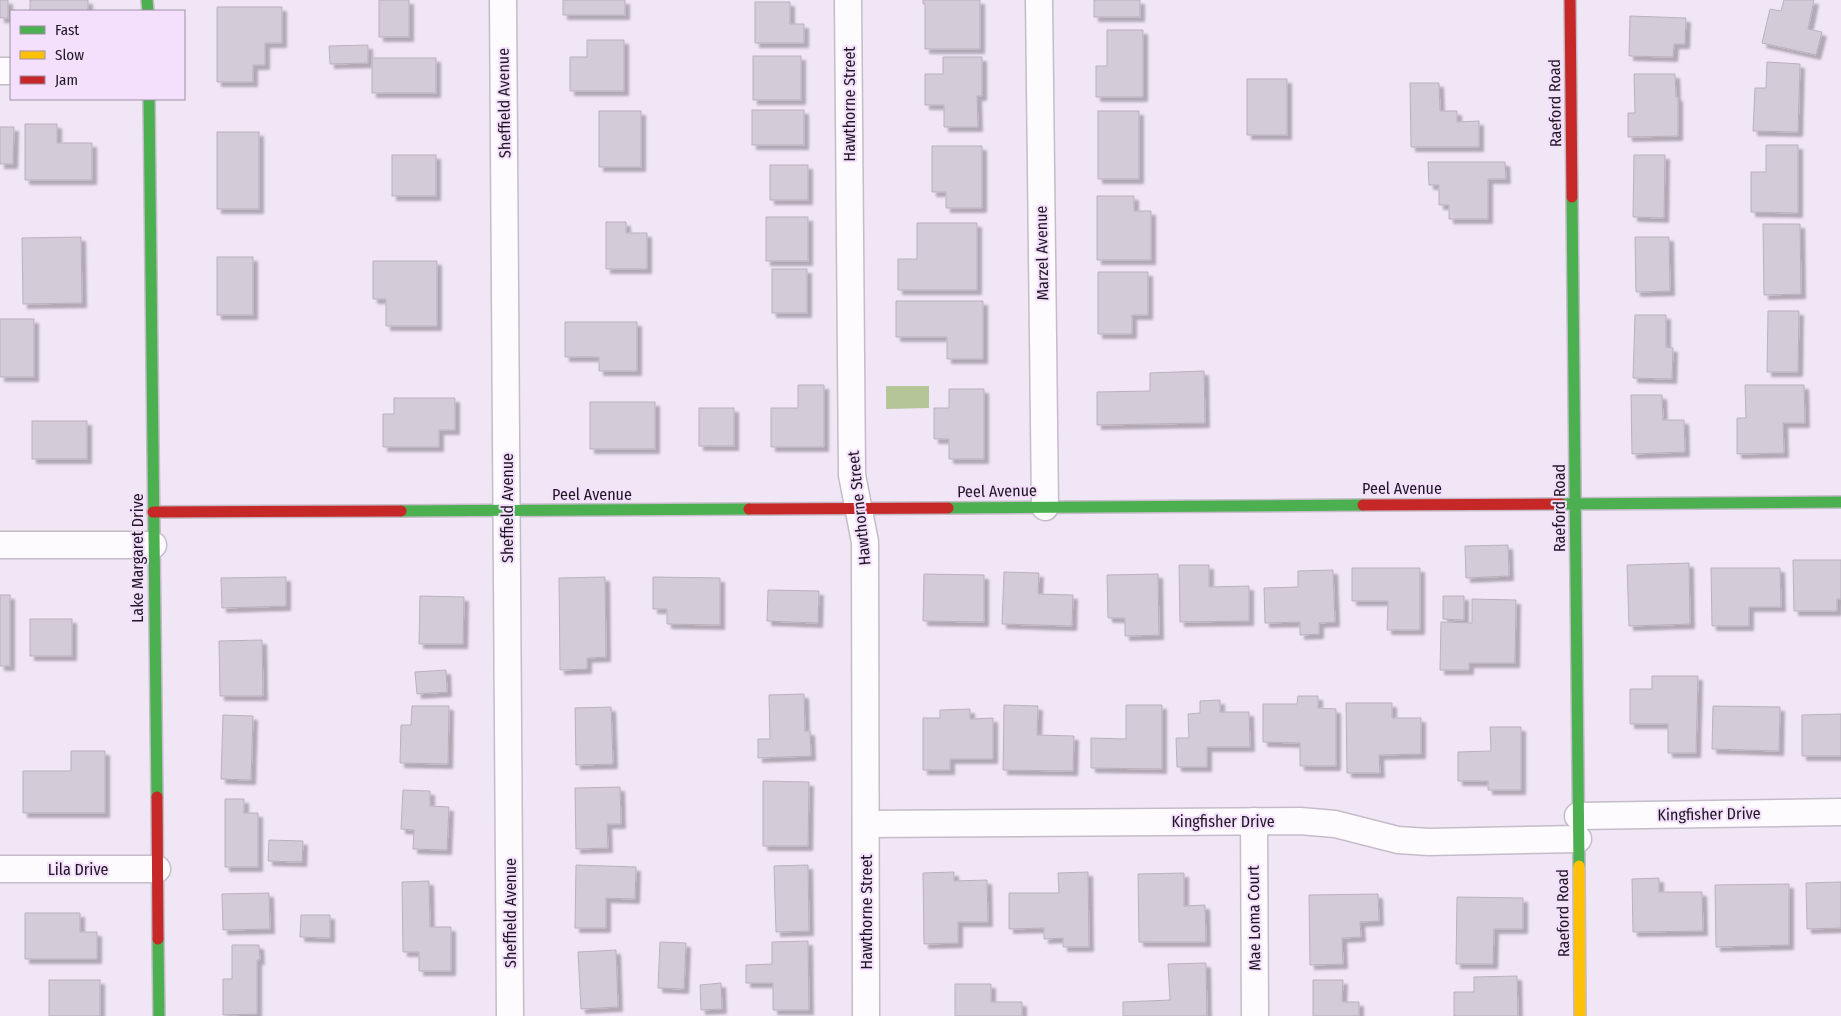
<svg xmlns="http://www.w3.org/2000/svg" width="1841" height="1016" viewBox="0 0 1841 1016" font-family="'Fira Sans Condensed',sans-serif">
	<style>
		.water { fill: #b5c598 }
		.building { fill: #d4cbd8; stroke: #b9b1bd; filter: url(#shadow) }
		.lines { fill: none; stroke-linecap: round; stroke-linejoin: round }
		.street-casing { stroke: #c4bcc8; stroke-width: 29 }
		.fast-casing { stroke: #c4bcc8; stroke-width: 14 }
		.slow-casing { stroke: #c4bcc8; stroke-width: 14 }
		.jam-casing { stroke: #c4bcc8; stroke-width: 14 }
		.street { stroke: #fdfbfe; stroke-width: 26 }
		.fast { stroke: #4caf50; stroke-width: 11 }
		.slow { stroke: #ffc107; stroke-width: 11 }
		.jam { stroke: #c62828; stroke-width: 11 }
		.labels { text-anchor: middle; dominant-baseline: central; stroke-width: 4; stroke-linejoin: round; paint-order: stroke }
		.street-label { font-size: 16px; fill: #1e1722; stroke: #f4dffd }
	</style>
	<defs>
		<filter id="shadow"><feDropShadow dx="4.5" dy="4.5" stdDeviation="1" flood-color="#0004"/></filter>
	</defs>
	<rect width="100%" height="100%" fill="#f1e6f6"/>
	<path class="water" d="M886,386H929V408L886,409Z"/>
	<g class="building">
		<rect x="0" y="0" width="8" height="18"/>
		<rect x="30" y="0" width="58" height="11"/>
		<rect x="379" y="0" width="30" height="37"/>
		<rect x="563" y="0" width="62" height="15"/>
		<path d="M923,0H980V49H925V4H923Z"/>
		<rect x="1094" y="0" width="46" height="17"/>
		<path d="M1784,0H1814L1808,29L1822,32L1816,55L1762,43L1770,9L1781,11Z"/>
		<path d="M755,2H790V24H804V43H755Z"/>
		<path d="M217,7H282V43H265V65H253V82H217Z"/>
		<path d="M1630,16L1686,18L1685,44H1674L1673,57L1629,56Z"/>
		<path d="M1107,30H1143V97H1096V66H1107Z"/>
		<path d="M587,40H624V91H570V57H587Z"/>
		<path d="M368,45V63L330,64L329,46Z"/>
		<rect x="753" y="56" width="48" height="44"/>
		<path d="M943,57H982V96H977L978,127H944V105H925V74H943Z"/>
		<rect x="372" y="58" width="64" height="35"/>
		<path d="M1767,62L1800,64L1798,132L1753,131L1755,88H1766Z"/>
		<path d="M1634,74H1675L1676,97H1678V136L1628,137V113H1635Z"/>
		<rect x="1247" y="79" width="40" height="56"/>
		<path d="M1410,83H1439L1440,111H1457V122L1479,121V147H1411Z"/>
		<rect x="752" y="110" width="52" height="35"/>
		<rect x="599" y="111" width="42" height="56"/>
		<rect x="1098" y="111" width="41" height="68"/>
		<path d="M25,124H57V143H92V180H25Z"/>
		<path d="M0,127H14L13,164H0Z"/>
		<rect x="217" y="132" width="42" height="77"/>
		<path d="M1766,145H1798V213L1751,212V172H1766Z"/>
		<path d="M932,146H982V208H946V192H932Z"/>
		<rect x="392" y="155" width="44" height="41"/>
		<path d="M1634,155H1665L1664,218L1633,217Z"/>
		<path d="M1428,162H1505L1506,179H1488V219H1449V205H1439V185H1429Z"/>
		<rect x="770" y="165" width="38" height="35"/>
		<path d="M1097,196H1134V211H1151V260H1097Z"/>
		<rect x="766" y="217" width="42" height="44"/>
		<path d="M606,222H626V233H647V269H606Z"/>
		<path d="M917,223H977V290H898V259H917Z"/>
		<path d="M1763,224H1800L1801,294L1764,295Z"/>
		<path d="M81,237L82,303L23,304L22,238Z"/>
		<path d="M1635,237H1669L1670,291L1636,292Z"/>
		<rect x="217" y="257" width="36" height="58"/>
		<path d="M373,261H437V326H386V299H373Z"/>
		<rect x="772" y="269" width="35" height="44"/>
		<path d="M1098,272H1148V315H1132V334H1098Z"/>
		<path d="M896,301H983V359H947V337H896Z"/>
		<path d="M1768,311H1799L1798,372H1767Z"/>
		<path d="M1635,315H1666V347L1673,348L1672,379L1633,378Z"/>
		<rect x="0" y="319" width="34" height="58"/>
		<path d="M565,322H637V371H599V357H565Z"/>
		<path d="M1204,371L1205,423L1097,425V392L1150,391V373Z"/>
		<path d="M798,385H824V447H771V408H798Z"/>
		<path d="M1745,385H1804L1805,423H1783L1784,453L1737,454V418H1746Z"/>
		<path d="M949,389H984V459H949V439H934V408H949Z"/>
		<path d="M1631,395H1662L1663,420H1684L1685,452L1632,454Z"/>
		<path d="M394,398H455V430H439V447H383V414H394Z"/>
		<rect x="590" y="402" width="65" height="47"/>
		<rect x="699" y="408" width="35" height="38"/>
		<rect x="32" y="421" width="55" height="38"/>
		<path d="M1508,545L1509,576L1466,578L1465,546Z"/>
		<path d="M1793,560H1841V599H1837V611H1794Z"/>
		<path d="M1689,563L1690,624L1629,626L1627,565Z"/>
		<path d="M1179,565H1209V587L1249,586V621L1180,622Z"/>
		<path d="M1352,568H1420V630H1387L1388,601H1352Z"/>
		<path d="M1711,568H1780L1781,607H1749V626H1712Z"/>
		<path d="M1333,570L1335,622L1319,623V634L1300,635V622L1265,623L1264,588L1298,587V571Z"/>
		<path d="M1004,572L1039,573L1038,594L1073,595L1072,626L1002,624Z"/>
		<path d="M924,574L984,575V622L923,621Z"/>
		<path d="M1158,574L1159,635L1125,636V618H1108L1107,575Z"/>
		<path d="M286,577V606L222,608L221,578Z"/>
		<path d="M605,577L606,657L587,658V669L560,670L559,578Z"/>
		<path d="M653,577L720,578V625L667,624V609H653Z"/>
		<path d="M768,590L819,591L818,623L767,621Z"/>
		<rect x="0" y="595" width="10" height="71"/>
		<path d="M420,596L464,597L463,644H419Z"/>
		<path d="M1443,596H1464V620L1443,619Z"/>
		<path d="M1472,599L1516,600L1515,663H1469V670H1440L1441,622L1472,623Z"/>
		<rect x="30" y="619" width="42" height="37"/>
		<path d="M262,640L263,696H220L219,641Z"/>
		<path d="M446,670L447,692L417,694L415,672Z"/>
		<path d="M1652,676H1698L1696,753H1668V724H1630V689H1652Z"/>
		<path d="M804,694L805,731H810L811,756L758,758V739H770L769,695Z"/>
		<path d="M1298,696H1318V708L1336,709V766H1300V743L1263,742V704H1297Z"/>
		<path d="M1220,700V712H1249L1250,747H1207V767H1177L1176,738H1189L1188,714L1200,713V701Z"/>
		<path d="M1346,703H1392V718H1421V754L1379,755L1380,773H1347Z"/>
		<path d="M1004,705L1038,706L1037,735L1074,736L1073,771L1003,770Z"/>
		<path d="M1126,705H1162V769L1091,768V738L1126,739Z"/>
		<path d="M412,706H449L448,764L400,763L401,725H411Z"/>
		<path d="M1713,706L1780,707L1779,751L1712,749Z"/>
		<path d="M611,707L613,764L576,765L575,708Z"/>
		<path d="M970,709V719L993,718V759H950V770H923V718H940V710Z"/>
		<path d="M1841,714V756H1802V715Z"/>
		<path d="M223,715L253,716L251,780L221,779Z"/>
		<path d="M1490,727H1521V790H1488V781H1458V752L1491,751Z"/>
		<path d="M71,751H105V813H23V771H71Z"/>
		<path d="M763,781L809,782L808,846H763Z"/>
		<path d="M620,787L621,824H607L608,848L576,849L575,788Z"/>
		<path d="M403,790L430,791V806L449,807L447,850L413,849L414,830L401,829Z"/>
		<path d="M225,799H244V813H258V867H225Z"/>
		<path d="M269,840L303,841L302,862L268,861Z"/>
		<path d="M576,865L636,867L635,899L606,898V928H575Z"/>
		<path d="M808,865L809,931L776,932L774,866Z"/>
		<path d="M954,872V881L987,880L988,922H958V943L924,944L923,873Z"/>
		<path d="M1088,872L1089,947H1063V938L1044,939V928L1009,929V893H1059L1058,873Z"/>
		<path d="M1184,873V906L1205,905L1206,942H1139L1138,874Z"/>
		<path d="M1659,878V892H1702L1703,931L1633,932L1632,879Z"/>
		<path d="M429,881L430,927H451V971H419V952H403L402,882Z"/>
		<path d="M1841,882V928L1807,929L1806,883Z"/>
		<path d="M1789,884V945L1716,947L1715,885Z"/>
		<path d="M269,893L270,929L223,930L222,894Z"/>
		<path d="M1378,894L1379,921L1360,922L1361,937L1342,938L1343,964L1310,965L1309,895Z"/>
		<path d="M1457,897L1523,898V929H1494L1493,964H1456Z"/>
		<path d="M25,913H80V932H97V959H25Z"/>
		<path d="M301,915H330V938L300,937Z"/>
		<path d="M808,941L809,1010H773V983H746V965L772,964V942Z"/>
		<path d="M660,942L686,943L684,989L658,988Z"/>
		<path d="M232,945H259L260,960H257V1014L223,1015V979H232Z"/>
		<path d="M616,950L618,1007L581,1009L578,952Z"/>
		<path d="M1206,963L1207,1016H1123V1002L1170,1000L1168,964Z"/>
		<path d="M1517,976L1518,1016H1454V992H1474V977Z"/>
		<rect x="49" y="980" width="51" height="36"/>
		<path d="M1313,980H1343L1342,1002H1359V1016H1313Z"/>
		<path d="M721,983L722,1009L701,1010L700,985Z"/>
		<path d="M955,984H991V1002H1022V1016H955Z"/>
	</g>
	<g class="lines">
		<defs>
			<g id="street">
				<path d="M503,0L510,1016"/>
				<path d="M848,0L852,475L865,542L866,1016"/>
				<path d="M1039,0L1045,507"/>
				<path d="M0,71H11"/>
				<path d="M0,545H153"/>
				<path d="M1578,816L1841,812"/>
				<path d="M1254,821L1255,1016"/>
				<path d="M866,824L1300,821L1335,824L1398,840L1429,842L1578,839"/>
				<path d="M0,869H157"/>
			</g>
			<g id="fast">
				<path d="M147,0L148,11"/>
				<path d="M149,99L157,797"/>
				<path d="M1572,197L1579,866"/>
				<path d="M1561,504L1841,502"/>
				<path d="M948,508L1363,505"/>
				<path d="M401,511L749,509"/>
				<path d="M158,939L159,1016"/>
			</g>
			<path id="slow" d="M1579,866L1580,1016"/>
			<g id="jam">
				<path d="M1570,0L1572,197"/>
				<path d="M1363,505L1561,504"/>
				<path d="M749,509L948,508"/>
				<path d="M153,512L401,511"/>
				<path d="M157,797L158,939"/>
			</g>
		</defs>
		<use href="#street" class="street-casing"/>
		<use href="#fast" class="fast-casing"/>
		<use href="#slow" class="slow-casing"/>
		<use href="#jam" class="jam-casing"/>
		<use href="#street" class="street"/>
		<use href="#fast" class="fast"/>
		<use href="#slow" class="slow"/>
		<use href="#jam" class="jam"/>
	</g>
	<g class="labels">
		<g class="street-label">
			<text transform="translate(504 103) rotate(-91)">Sheffield Avenue</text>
			<text transform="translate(1555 103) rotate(-91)">Raeford Road</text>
			<text transform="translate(849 104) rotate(-90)">Hawthorne Street</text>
			<text transform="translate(1042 253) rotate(-91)">Marzel Avenue</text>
			<text x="1402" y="488">Peel Avenue</text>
			<text transform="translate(997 491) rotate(-1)">Peel Avenue</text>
			<text x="592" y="494">Peel Avenue</text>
			<text transform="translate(507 508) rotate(-90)">Sheffield Avenue</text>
			<text transform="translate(859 508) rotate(-96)">Hawthorne Street</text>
			<text transform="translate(1559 508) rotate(-90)">Raeford Road</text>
			<text transform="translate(137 558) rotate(-90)">Lake Margaret Drive</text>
			<text transform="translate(1709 814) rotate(-1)">Kingfisher Drive</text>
			<text x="1223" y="821">Kingfisher Drive</text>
			<text x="78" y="869">Lila Drive</text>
			<text transform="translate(866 912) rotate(-90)">Hawthorne Street</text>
			<text transform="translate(510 913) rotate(-90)">Sheffield Avenue</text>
			<text transform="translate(1563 913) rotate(-91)">Raeford Road</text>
			<text transform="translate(1254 918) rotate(-91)">Mae Loma Court</text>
		</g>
	</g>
	<rect x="10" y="10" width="175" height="90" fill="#f4dffd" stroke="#9e8fa5"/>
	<rect x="20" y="26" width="25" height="8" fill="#4caf50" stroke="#9e8fa5"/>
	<text x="55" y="35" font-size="15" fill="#1e1722">Fast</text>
	<rect x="20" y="51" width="25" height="8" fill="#ffc107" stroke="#9e8fa5"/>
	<text x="55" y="60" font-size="15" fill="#1e1722">Slow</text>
	<rect x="20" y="76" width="25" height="8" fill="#c62828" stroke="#9e8fa5"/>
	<text x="55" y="85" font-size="15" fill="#1e1722">Jam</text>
</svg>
